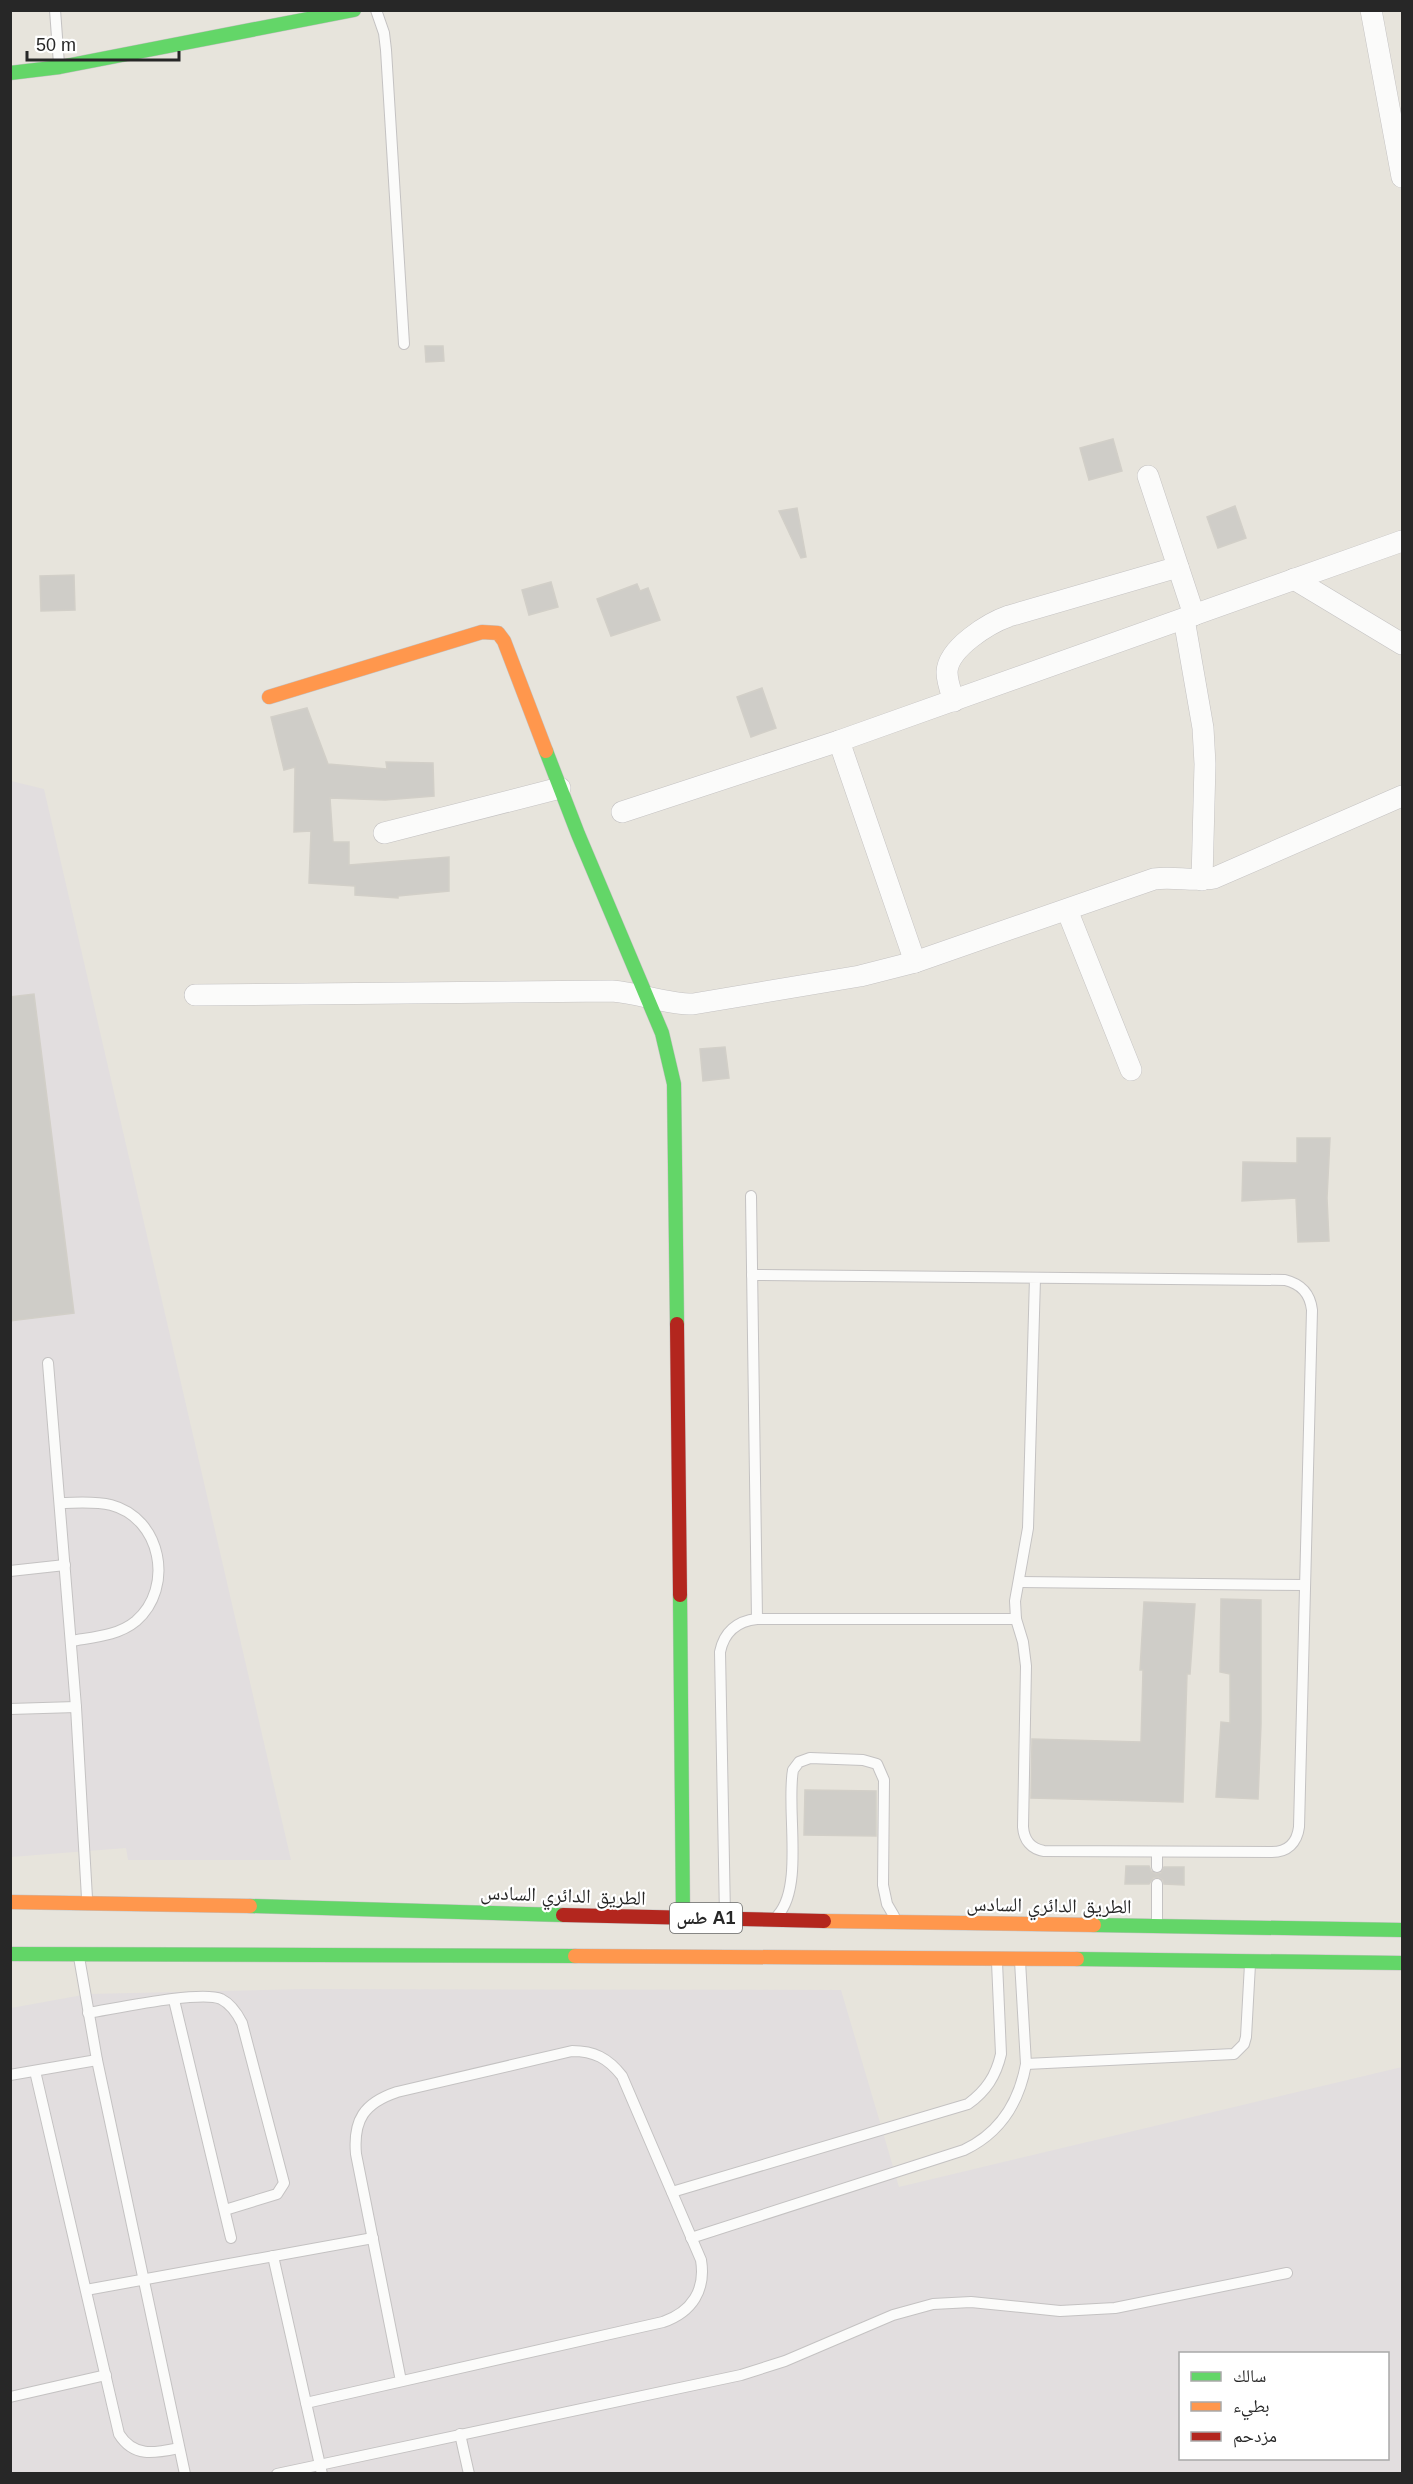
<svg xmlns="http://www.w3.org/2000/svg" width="1413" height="2484" viewBox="0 0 1413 2484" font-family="Helvetica,'Noto Naskh Arabic',sans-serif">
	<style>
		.industrial { fill: #e2dedf; fill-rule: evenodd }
		.building { fill: #cfcdc8; stroke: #d2cfc8; stroke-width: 1.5 }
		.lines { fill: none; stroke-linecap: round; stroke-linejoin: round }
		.lane-casing { stroke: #c4c2c2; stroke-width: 12 }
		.street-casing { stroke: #c4c2c2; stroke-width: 22 }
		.fast-casing { stroke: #c4c2c2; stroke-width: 15 }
		.slow-casing { stroke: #c4c2c2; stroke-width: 15 }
		.jam-casing { stroke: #c4c2c2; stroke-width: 15 }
		.lane { stroke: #fbfbfa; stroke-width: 10 }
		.street { stroke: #fbfbfa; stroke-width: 21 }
		.fast { stroke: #63d668; stroke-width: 14 }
		.slow { stroke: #ff974d; stroke-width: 14 }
		.jam { stroke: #b3261e; stroke-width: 14 }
		.labels { text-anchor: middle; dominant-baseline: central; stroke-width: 4.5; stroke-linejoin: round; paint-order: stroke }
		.shield { fill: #fff; stroke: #686868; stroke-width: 1.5 }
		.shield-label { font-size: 18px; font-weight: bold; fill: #272727 }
		.street-label { font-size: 20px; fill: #272727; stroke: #fff }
	</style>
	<rect width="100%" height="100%" fill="#e7e4dc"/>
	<g class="industrial">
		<path d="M11,781L44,789L291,1860H128L126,1848L11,1857Z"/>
		<path d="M305,1989L841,1990L899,2187L1402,2067V2473L11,2474V2008L88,1994ZM1180,2354H1388V2458H1180Z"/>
	</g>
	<g class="building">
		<path d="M425,346H443L444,361L426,362Z"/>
		<path d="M1113,439L1122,471L1089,480L1080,448Z"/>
		<path d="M1235,506L1246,538L1218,548L1207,517Z"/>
		<path d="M797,508L806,557L801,558L779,511Z"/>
		<path d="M74,575L75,610L41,611L40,576Z"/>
		<path d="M551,582L558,607L529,615L522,590Z"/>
		<path d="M637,584L640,591L648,588L660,620L611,636L597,599Z"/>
		<path d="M762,688L776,728L751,737L737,697Z"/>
		<path d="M307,708L328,764L387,769L386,762L433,763L434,796L385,800L330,798L333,842H349V865L449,857V891L398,896V898L355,895V886L309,883L311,831L294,832L295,767L284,770L271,717Z"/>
		<path d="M34,994L74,1313L10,1321V997Z"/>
		<path d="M725,1047L729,1078L703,1081L700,1049Z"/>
		<path d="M1297,1138H1330L1327,1198L1329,1241L1298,1242L1296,1198L1242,1201L1243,1162L1297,1163Z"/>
		<path d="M1221,1599L1261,1600V1724L1258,1799L1216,1797L1221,1722L1230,1723V1674L1220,1672Z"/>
		<path d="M1144,1602L1195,1604L1190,1674H1187L1183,1802L1031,1798L1032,1739L1141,1742L1143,1670H1140Z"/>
		<path d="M805,1790L876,1791V1836L804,1835Z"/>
		<path d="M1126,1866H1149L1151,1871L1156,1874L1161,1873L1164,1867H1184V1885L1164,1884L1163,1880L1158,1877L1153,1878L1149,1884H1125Z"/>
	</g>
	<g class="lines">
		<defs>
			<g id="lane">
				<path d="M55,10L59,64"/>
				<path d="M376,10L384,33L386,50L404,344"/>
				<path d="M751,1196L757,1619"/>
				<path d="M752,1275L1285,1280C1301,1284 1310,1293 1312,1310L1299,1827C1297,1843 1287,1852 1272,1852L1044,1851C1031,1849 1024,1840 1023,1827L1026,1666L1023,1642L1016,1619L1015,1601L1028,1528L1035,1278"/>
				<path d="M48,1363L76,1707L87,1898"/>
				<path d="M60,1503C77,1503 94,1501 111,1505C161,1518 175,1587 136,1621C118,1636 93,1637 71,1641"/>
				<path d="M10,1571L65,1565"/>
				<path d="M1019,1582L1305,1585"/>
				<path d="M10,1709L76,1707"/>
				<path d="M1157,1867V1852"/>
				<path d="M1157,1884V1923"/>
				<path d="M778,1915C804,1886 786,1808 793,1770L799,1762L810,1758L863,1760L877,1764L884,1780L883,1885L887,1904L894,1916"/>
				<path d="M725,1916L720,1652C724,1632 737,1621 757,1619H1016"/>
				<path d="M79,1957L97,2060L185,2474"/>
				<path d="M174,2000L231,2238"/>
				<path d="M88,2013C114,2009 200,1990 221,1999C231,2004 237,2013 242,2023L284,2183L277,2194L225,2210"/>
				<path d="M1026,2064L1234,2054L1244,2044L1246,2037L1250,1964"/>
				<path d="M35,2071L119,2434C134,2458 155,2453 179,2448"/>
				<path d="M10,2075L97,2060"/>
				<path d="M672,2192L968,2104C986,2091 996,2076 1001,2054L997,1962"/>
				<path d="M691,2238L964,2150C1000,2133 1019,2103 1026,2064L1020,1961"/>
				<path d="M273,2256L322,2474"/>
				<path d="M86,2290L373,2238"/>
				<path d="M10,2397L106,2375"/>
				<path d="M306,2403L663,2322C692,2312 706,2290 701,2260L622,2076C608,2058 594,2051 572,2051L397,2092C364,2103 353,2120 356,2154L401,2381"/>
				<path d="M460,2434L469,2474"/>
				<path d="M277,2474L741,2375L785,2361L893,2315L933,2304L971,2302L1060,2311L1115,2308L1287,2273"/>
			</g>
			<g id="street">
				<path d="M1371,10L1402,177"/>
				<path d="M1148,476L1194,615"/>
				<path d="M1294,579L1402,644"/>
				<path d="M1184,619L1203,728L1205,764L1202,880"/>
				<path d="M954,701C951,692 947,682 947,672C948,648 989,623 1009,616L1178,567"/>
				<path d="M839,741L915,962"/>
				<path d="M622,812L839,741L1402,541"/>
				<path d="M384,833L560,788"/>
				<path d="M1067,910L1131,1070"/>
				<path d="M195,995L612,991C640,993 665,1004 693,1004L860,976L915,962L1154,879C1174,876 1193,882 1214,878L1402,796"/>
			</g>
			<g id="fast">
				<path d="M10,73L60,67L354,10"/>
				<path d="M546,751L578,834L662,1033L674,1084L677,1324"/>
				<path d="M680,1595L683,1917"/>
				<path d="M250,1906L563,1915"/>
				<path d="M1094,1925L1402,1930"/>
				<path d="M10,1954L575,1956"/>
				<path d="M1077,1959L1402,1963"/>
			</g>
			<g id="slow">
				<path d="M269,697L482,632L498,633L504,641L546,751"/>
				<path d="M10,1902L250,1906"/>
				<path d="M824,1921L1094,1925"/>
				<path d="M575,1956L1077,1959"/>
			</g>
			<g id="jam">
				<path d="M677,1324L680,1595"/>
				<path d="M563,1915L824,1921"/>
			</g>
		</defs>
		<use href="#lane" class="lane-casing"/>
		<use href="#street" class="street-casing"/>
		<use href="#fast" class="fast-casing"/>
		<use href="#slow" class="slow-casing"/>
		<use href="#jam" class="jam-casing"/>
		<use href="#lane" class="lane"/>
		<use href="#street" class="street"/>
		<use href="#fast" class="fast"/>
		<use href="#slow" class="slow"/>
		<use href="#jam" class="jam"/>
	</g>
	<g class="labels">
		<rect class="shield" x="670" y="1903" width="72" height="30" rx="4.5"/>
		<g class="shield-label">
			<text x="706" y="1918">طس A1</text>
		</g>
		<g class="street-label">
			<text transform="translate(563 1895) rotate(2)">الطريق الدائري السادس</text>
			<text transform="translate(1049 1905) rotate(1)">الطريق الدائري السادس</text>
		</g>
	</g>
	<rect width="1413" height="2484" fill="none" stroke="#272727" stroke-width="24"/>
	<rect x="1179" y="2352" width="210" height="108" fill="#ffffff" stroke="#a9a9a9" stroke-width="1.5"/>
	<rect x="1191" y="2372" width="30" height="9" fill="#63d668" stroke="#a9a9a9" stroke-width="1.5"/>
	<text x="1233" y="2382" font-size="18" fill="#272727">سالك</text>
	<rect x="1191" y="2402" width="30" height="9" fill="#ff974d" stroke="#a9a9a9" stroke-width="1.5"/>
	<text x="1233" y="2412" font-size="18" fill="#272727">بطيء</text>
	<rect x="1191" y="2432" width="30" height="9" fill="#b3261e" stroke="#a9a9a9" stroke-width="1.5"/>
	<text x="1233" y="2442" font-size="18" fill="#272727">مزدحم</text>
	<path d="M27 51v9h152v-9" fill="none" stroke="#272727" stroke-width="3"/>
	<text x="36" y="51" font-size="18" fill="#272727" stroke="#ffffff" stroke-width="4.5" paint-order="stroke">50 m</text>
</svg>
